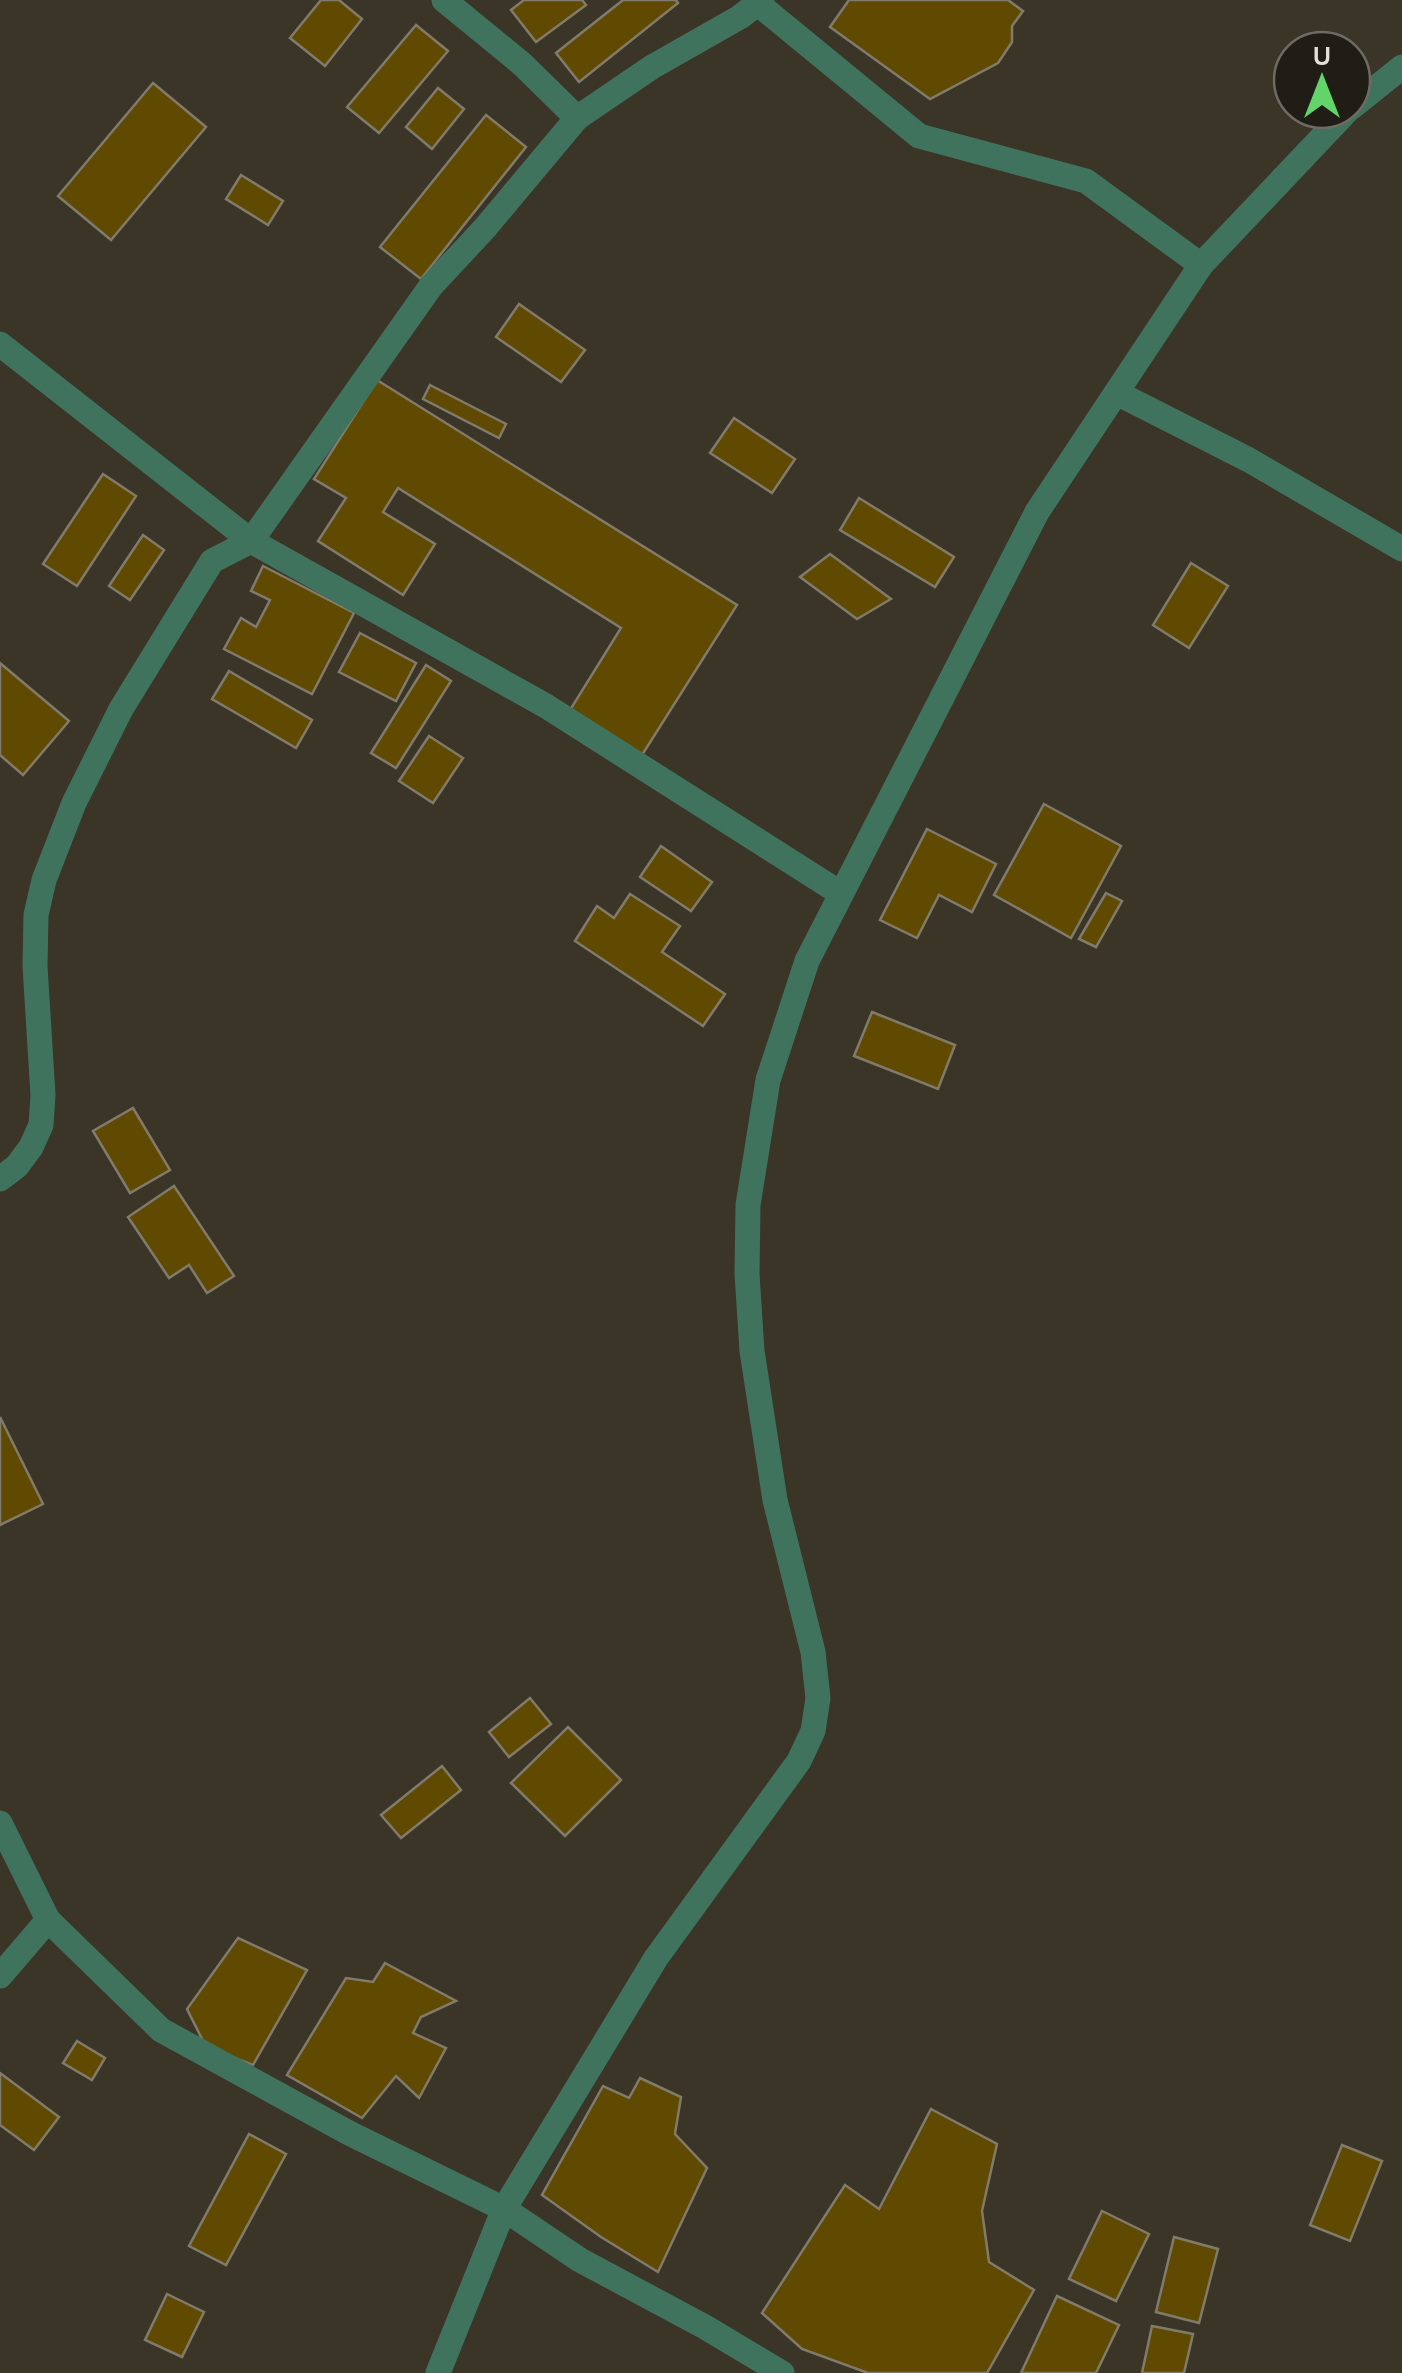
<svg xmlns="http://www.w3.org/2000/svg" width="1402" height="2373" viewBox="0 0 1402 2373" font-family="Karla,sans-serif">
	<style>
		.building { fill: #604900; stroke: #817b6c; stroke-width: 2.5 }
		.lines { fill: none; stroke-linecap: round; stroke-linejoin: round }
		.street { stroke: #40735d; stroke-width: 25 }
	</style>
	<rect width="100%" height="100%" fill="#3b3528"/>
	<g class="building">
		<path d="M321,0H339L362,19L325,66L290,38Z"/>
		<path d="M524,0H582L586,5L536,42L511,10Z"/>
		<path d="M623,0H676L678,3L579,82L556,53Z"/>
		<path d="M849,0H1008L1023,11L1012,26V42L998,63L930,99L830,27Z"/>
		<path d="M416,25L448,51L379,133L347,107Z"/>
		<path d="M153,83L206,127L111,240L58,196Z"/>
		<path d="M438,88L464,109L432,149L406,127Z"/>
		<path d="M486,115L526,147L421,279L380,247Z"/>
		<path d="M241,175L283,201L268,225L226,199Z"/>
		<path d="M519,304L585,350L561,382L496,337Z"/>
		<path d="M377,380L737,605L642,755L570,710L621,628L398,488L383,512L435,544L403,595L318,541L346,498L314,479Z"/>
		<path d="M430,385L506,424L499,438L423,399Z"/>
		<path d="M734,418L795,459L772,493L710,453Z"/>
		<path d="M103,474L136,496L77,586L43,564Z"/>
		<path d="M859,498L954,557L935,587L840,530Z"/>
		<path d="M143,535L164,550L130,600L109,586Z"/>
		<path d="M830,554L891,599L857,619L800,577Z"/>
		<path d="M1191,563L1228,586L1189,648L1153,625Z"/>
		<path d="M263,566L354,613L312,694L224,649L241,618L256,627L270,600L251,591Z"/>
		<path d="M360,633L416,663L396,701L339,672Z"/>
		<path d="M0,663L69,721L23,775L0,755Z"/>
		<path d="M426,665L451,681L396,768L371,753Z"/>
		<path d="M229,671L312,720L296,748L212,699Z"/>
		<path d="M429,736L463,758L433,803L399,781Z"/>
		<path d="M1044,804L1121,846L1071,938L994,895Z"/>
		<path d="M927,829L996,864L972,912L939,895L917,938L880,920Z"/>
		<path d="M661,846L712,882L691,911L640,877Z"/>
		<path d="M1106,893L1122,901L1096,947L1079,939Z"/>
		<path d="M630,894L680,926L662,952L725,994L703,1026L575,941L597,906L614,918Z"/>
		<path d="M872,1012L955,1045L938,1089L854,1056Z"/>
		<path d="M133,1108L170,1170L130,1193L93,1131Z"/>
		<path d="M174,1186L234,1276L207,1293L189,1265L169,1278L128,1217Z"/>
		<path d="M0,1417L43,1504L0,1525Z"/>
		<path d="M530,1698L551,1724L509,1757L489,1732Z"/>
		<path d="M568,1727L621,1780L565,1836L511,1783Z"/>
		<path d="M442,1766L461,1790L401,1838L381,1815Z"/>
		<path d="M238,1938L307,1970L253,2065L206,2047L187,2009Z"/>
		<path d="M385,1963L456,2001L421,2017L413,2033L446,2048L419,2098L396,2076L362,2118L287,2075L346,1978L373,1982Z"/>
		<path d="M77,2041L105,2058L92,2080L63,2063Z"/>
		<path d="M0,2073L59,2117L34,2150L0,2125Z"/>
		<path d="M640,2078L681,2097L675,2134L707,2168L658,2272L601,2237L542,2195L603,2086L629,2098Z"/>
		<path d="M931,2109L997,2144L982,2211L989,2262L1034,2290L987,2373H868L802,2349L762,2313L845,2185L879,2209Z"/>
		<path d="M249,2134L286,2154L226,2265L189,2246Z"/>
		<path d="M1342,2145L1382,2161L1350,2241L1310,2225Z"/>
		<path d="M1102,2211L1149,2234L1116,2301L1069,2279Z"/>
		<path d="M1174,2237L1218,2249L1199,2323L1156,2312Z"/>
		<path d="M167,2294L204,2312L182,2357L145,2340Z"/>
		<path d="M1057,2296L1119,2325L1096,2373H1021Z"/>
		<path d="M1152,2326L1193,2334L1184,2373H1142Z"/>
	</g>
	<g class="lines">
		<g class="street">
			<path d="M444,0L522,64L577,118"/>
			<path d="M757,3L919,136L1086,181L1201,265"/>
			<path d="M1352,107L1402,67"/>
			<path d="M0,344L251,541L546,706L840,893"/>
			<path d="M1117,393L1249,460L1402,549"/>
			<path d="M0,1179L17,1166L31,1147L41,1125L43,1095L35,966L36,915L44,880L74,803L121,709L212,561L251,541L431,286L485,228L577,118L652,67L740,17L762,0"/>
			<path d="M0,1823L48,1920L0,1976"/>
			<path d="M48,1920L161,2030L349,2133L504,2209L438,2373"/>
			<path d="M782,2373L705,2327L580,2260L504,2209L656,1958L799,1761L813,1731L818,1698L813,1652L775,1500L752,1351L747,1274L748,1205L768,1080L807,961L1037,512L1201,265L1348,110"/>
		</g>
	</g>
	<g transform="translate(1322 80)"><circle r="48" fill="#201d17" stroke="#6e6b64" stroke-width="2.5"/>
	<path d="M0-8L18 38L0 25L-18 38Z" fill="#62d469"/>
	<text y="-15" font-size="28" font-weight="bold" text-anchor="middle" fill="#e4e0d8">U</text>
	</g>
</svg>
